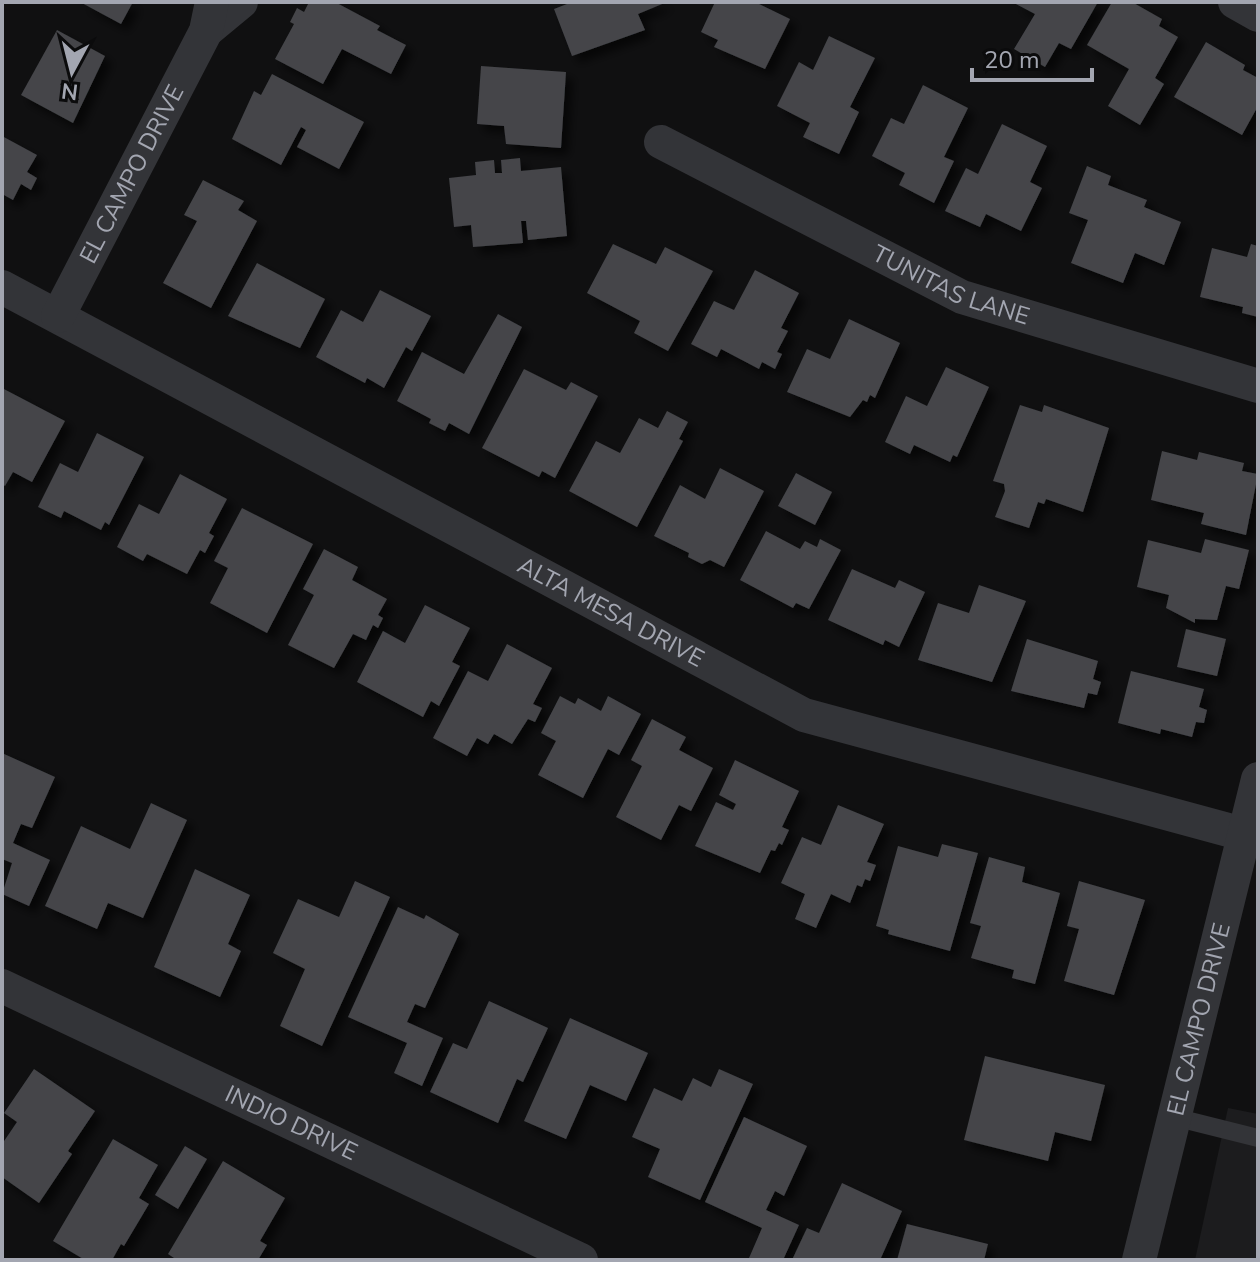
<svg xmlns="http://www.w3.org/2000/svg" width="1260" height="1262" viewBox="0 0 1260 1262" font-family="'Nunito Sans',sans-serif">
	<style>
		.built { fill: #1c1c1e }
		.building { fill: #444549; filter: url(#shadow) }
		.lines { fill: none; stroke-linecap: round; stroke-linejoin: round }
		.service { stroke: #333438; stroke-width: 18 }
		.minor { stroke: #333438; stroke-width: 34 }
		.labels { text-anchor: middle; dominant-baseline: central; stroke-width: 7; stroke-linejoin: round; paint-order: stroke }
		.street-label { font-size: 24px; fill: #a3a6b1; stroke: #0b0b0c }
	</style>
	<defs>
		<filter id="shadow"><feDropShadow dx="7" dy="7" stdDeviation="4" flood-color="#0009"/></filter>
	</defs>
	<rect width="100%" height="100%" fill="#101011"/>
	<path class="built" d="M1228,1108L1258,1114V1260H1195Z"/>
	<g class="building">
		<path d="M80,2H133L121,24Z"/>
		<path d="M309,2H335L380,26L377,30L406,45L391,74L342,49L323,84L275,59L294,24L290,22L297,8L304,12Z"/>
		<path d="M572,2H667L638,14L645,30L572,56L554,9Z"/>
		<path d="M715,2H755L790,19L765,69L714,47L718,40L701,32Z"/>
		<path d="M1012,2H1098L1071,49L1059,43L1045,67L1014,49L1035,14Z"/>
		<path d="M1112,2H1132L1162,19L1159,26L1178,37L1155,78L1164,84L1140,125L1108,106L1129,69L1087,45Z"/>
		<path d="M57,30L105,56L73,123L21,95Z"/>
		<path d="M829,36L875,58L850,107L859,112L839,154L803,137L810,123L777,106L799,62L813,70Z"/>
		<path d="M1206,42L1245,65L1243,70L1258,78V106L1242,135L1174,97Z"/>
		<path d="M481,66L566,72L561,148L506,144L504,126L477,124Z"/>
		<path d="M272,74L364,122L339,169L297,147L306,130L301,127L281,165L232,139L254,91L261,95Z"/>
		<path d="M923,85L968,108L944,157L954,161L934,203L899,185L905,173L872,156L891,118L904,124Z"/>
		<path d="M1002,124L1047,146L1030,182L1042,188L1021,231L986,214L980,227L945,211L966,168L978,174Z"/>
		<path d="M2,136L37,155L27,172L37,178L31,190L21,184L13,200L2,194Z"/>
		<path d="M520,158L521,171L561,167L567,236L528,240L526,221H521L523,243L473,247L471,225L454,227L449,178L476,175L475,162L494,160L495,173H502L501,160Z"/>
		<path d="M1087,166L1111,176L1108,185L1147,200L1144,207L1181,222L1164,265L1135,253L1123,283L1071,263L1088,220L1069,213Z"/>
		<path d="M203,180L244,201L238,210L257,221L211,308L163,283L197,221L184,215Z"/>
		<path d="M613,244L656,264L665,247L713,271L668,351L634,333L640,321L587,293Z"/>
		<path d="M1251,244L1258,246V317L1242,313L1243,307L1200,297L1212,248L1247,257Z"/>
		<path d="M257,263L325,299L300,348L228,316Z"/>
		<path d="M755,270L799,293L781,328L788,331L777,352L782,354L775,369L762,362L759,369L721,349L717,357L691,344L714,301L734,310Z"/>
		<path d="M380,290L431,316L412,351L406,347L384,388L367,378L365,383L316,357L341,310L363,322Z"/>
		<path d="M498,314L522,327L469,434L449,423L445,431L429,423L431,419L397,401L422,352L464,374Z"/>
		<path d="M849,319L900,343L875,398L870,395L867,402L863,400L850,417L787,392L807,349L830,359Z"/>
		<path d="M946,367L989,387L957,457L953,455L950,462L914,445L910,454L885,442L906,396L927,406Z"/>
		<path d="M524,369L566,390L571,382L598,396L555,478L542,471L539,477L482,448Z"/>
		<path d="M2,388L65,421L32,482L13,472L5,486L2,484Z"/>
		<path d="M1020,405L1042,412L1044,405L1109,428L1083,512L1046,499L1044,504L1038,502L1029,528L995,517L1005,491L1004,484L993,481Z"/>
		<path d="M667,411L688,422L679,439L683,441L637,527L569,491L596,441L620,453L639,418L658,428Z"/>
		<path d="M97,433L144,457L109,525L105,522L101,530L64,511L61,518L38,507L60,463L78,472Z"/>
		<path d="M1162,451L1197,460L1199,452L1244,463L1242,471L1258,474L1246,535L1201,524L1204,513L1151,500Z"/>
		<path d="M720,468L764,491L724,567L710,560L702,564L688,557L689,553L654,536L680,485L705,499Z"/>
		<path d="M796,473L832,492L815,525L778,506Z"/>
		<path d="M180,474L227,499L209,533L214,536L205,553L200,550L187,574L147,554L143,561L117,547L139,504L159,514Z"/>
		<path d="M242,508L313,544L267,633L210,603L228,568L214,561Z"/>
		<path d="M766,531L800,549L805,541L817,547L820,539L841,550L809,609L796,603L793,608L740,580Z"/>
		<path d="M1205,539L1249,550L1239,589L1226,586L1217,620L1195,619V623L1166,608L1169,595L1137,587L1148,540L1201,553Z"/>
		<path d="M324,549L358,567L352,580L387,599L378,615L383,618L378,628L373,625L366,640L353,634L334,668L288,645L314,595L303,589Z"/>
		<path d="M852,569L895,588L899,580L925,592L899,647L885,640L883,645L828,620Z"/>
		<path d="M979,585L1026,601L992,682L918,660L938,603L969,613Z"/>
		<path d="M425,605L470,628L452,662L460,666L439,706L431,701L423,717L357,682L383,631L405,643Z"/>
		<path d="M1186,629L1226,639L1217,676L1177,667Z"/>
		<path d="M1027,639L1098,661L1093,679L1101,682L1097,695L1088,693L1084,708L1011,691Z"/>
		<path d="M507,644L552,668L533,704L542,708L535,722L528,719L512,744L494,734L488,744L477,738L467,756L433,738L468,671L488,681Z"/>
		<path d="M1131,671L1204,689L1199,707L1207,710L1204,723L1196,722L1192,737L1161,729L1160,734L1118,723Z"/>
		<path d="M560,696L575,704L578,698L601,711L608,696L641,714L619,755L608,749L583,798L538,775L556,741L541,733Z"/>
		<path d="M652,719L686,737L679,750L713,768L691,811L679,805L661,840L616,817L642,766L631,760Z"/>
		<path d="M2,753L55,777L32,828L21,824L13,843L50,860L29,906L2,894L12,863L2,859Z"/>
		<path d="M735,760L799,791L782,827L789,830L782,845L779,843L775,851L771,850L760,873L695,846L716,802L733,810L736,804L719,795Z"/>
		<path d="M151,803L187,820L143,918L108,903L97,929L45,906L81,826L130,849Z"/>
		<path d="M838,805L884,824L867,862L876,865L870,881L865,879L862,887L857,885L850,903L831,894L816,928L795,919L805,894L781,883L802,837L821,845Z"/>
		<path d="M942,844L978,853L950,951L888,934L889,930L876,926L898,846L938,857Z"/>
		<path d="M989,857L1025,867L1022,882L1060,893L1035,984L1012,978L1014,970L971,958L981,926L970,923Z"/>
		<path d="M195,869L250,895L228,944L241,951L220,997L154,967Z"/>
		<path d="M355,881L390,897L322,1046L280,1026L305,969L273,953L298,899L339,917Z"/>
		<path d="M1079,881L1145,900L1114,995L1064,981L1079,929L1067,926Z"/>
		<path d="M398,907L424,919L426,915L459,934L425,1008L415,1004L407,1022L443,1038L422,1086L394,1073L407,1043L348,1017Z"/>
		<path d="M489,1001L548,1028L523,1082L517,1079L498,1123L430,1092L453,1043L467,1049Z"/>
		<path d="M570,1018L648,1053L626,1101L590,1085L566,1139L524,1121Z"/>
		<path d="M985,1056L1105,1085L1091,1141L1055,1132L1048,1161L964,1140Z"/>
		<path d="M34,1069L95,1111L68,1151L72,1154L39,1203L2,1177V1144L17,1122L4,1113Z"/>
		<path d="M719,1069L753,1084L700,1200L648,1177L660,1149L632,1137L654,1088L682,1101L693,1078L711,1087Z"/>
		<path d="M744,1117L807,1146L784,1196L775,1191L766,1210L799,1225L783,1260L749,1258L762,1228L705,1202Z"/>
		<path d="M113,1139L158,1165L139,1198L149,1204L124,1246L121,1244L112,1260H85L53,1241Z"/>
		<path d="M185,1146L207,1159L178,1209L155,1195Z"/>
		<path d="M223,1161L285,1198L260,1241L267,1245L258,1260H177L168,1254Z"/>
		<path d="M842,1183L902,1211L880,1260H792L807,1228L819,1233Z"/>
		<path d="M907,1224L988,1244L984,1260H897Z"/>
	</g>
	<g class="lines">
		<path class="service" d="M1174,1117L1258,1138"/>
		<g class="minor">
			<path d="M1235,2L1258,15"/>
			<path d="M206,31L241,2"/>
			<path id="s1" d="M661,142L962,297L1258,386"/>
			<path id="s2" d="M2,287L804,715L1258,838"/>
			<path id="s3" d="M58,316L206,31L212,2"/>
			<path id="s4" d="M2,986L581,1260"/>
			<path id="s5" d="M1139,1260L1258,779"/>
		</g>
	</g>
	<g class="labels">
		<g class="street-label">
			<text stroke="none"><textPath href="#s3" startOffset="160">EL CAMPO DRIVE</textPath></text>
			<text stroke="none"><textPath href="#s1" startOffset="324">TUNITAS LANE</textPath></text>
			<text stroke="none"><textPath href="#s2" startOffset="690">ALTA MESA DRIVE</textPath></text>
			<text stroke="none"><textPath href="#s5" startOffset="248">EL CAMPO DRIVE</textPath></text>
			<text stroke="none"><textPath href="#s4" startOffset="320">INDIO DRIVE</textPath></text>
		</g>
	</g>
	<rect width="1260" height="1262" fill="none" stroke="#a3a6b1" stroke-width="8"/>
	<g transform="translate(72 72) rotate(187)" stroke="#0b0b0c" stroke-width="6" paint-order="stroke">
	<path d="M0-6L14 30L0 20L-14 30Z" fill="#a3a6b1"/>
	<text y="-12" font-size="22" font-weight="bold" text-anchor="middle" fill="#a3a6b1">N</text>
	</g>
	<path d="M972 68v12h120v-12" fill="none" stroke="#a3a6b1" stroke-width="4"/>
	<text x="984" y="68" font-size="24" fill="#a3a6b1" stroke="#0b0b0c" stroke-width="6" paint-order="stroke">20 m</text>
</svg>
